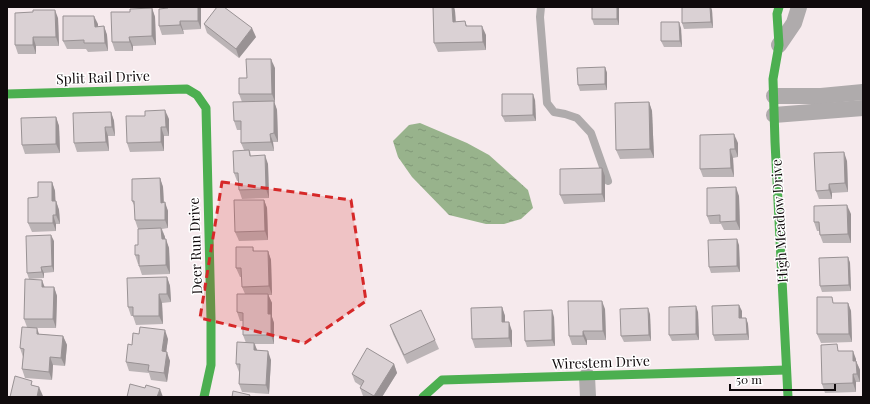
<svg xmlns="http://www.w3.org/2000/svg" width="870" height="404" viewBox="0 0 870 404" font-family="'Playfair Display',serif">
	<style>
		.water { fill: url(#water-ripples) }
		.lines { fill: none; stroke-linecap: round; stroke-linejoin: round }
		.lane { stroke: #afabac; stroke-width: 8 }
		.street { stroke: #afabac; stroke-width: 16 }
		.fast { stroke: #4caf50; stroke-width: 9 }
		.wall { fill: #bbb4b6 }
		.shaded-wall { fill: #999294 }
		.building { fill: #dad1d4; stroke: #999294 }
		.marked { fill: #d62828; fill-opacity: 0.2; stroke: #d62828; stroke-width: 3; stroke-dasharray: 8 5; stroke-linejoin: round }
		.labels { text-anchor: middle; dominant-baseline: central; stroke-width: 3; stroke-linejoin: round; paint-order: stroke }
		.street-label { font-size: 14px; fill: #100a0c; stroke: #fff }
	</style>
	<defs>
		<pattern id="water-ripples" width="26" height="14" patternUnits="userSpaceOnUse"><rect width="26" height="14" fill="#98b38c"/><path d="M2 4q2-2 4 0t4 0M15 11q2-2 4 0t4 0" fill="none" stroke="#829978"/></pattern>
	</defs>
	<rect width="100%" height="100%" fill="#f6eaed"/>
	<path class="water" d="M420,123L467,143L489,155L528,190L533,208L521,219L504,224H486L449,215L412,177L398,157L393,141L409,125Z"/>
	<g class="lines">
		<path class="lane" d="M541,7L540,17L547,103L554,112L565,114L577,118L591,133L608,181"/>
		<g class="street">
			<path d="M779,45L794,23L799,7"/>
			<path d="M774,96H821L863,92"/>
			<path d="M774,115L863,108"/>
			<path d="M587,376L588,397"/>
		</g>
		<g class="fast">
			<path d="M779,7L777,14L779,45L773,79L775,142L788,397"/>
			<path d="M7,94L187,89L197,95L206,108L211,319V365L204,397"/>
			<path d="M423,397L442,380L786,370"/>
		</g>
	</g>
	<g class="wall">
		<path d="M168,7H201V29L183,30L184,34L162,35L159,26L168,8Z"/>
		<path d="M433,7H454L455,11L456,22L465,21L467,26L486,35V50L438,52L434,43Z"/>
		<path d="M619,7V25H594L592,19Z"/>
		<path d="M152,8L155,17L156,45L133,46V51H115L112,42L130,12Z"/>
		<path d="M712,10L713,28L684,29L682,23Z"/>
		<path d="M58,18L59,46H36V54H18L15,45Z"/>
		<path d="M98,24V27L104,26L107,35L108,51L88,52L86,49H67L63,41Z"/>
		<path d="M204,24L256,37L239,58L207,33Z"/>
		<path d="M681,28L682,47H664L661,41Z"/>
		<path d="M605,67L607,73V90L580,91L578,85Z"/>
		<path d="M275,68V102H274L277,110L278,142H273L274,151H250L251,156L268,164L269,198L242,199L239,190V181H237L234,173L244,150L241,143V130H237L234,121L242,102L239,94L247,78Z"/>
		<path d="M535,100L536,121L505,122L502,116Z"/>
		<path d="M649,102L652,111L654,158L620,159L616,150Z"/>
		<path d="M111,112L114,121L115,136H108L109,151L77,152L74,143Z"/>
		<path d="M56,117L59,126L60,153L25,154L22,145Z"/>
		<path d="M169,119V136H164V151L130,152L127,143Z"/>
		<path d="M738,143V157L733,158L734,177H703L700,169Z"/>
		<path d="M847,161L848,192L832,193V199H819L816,191Z"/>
		<path d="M605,176V202L564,204L560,195Z"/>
		<path d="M160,178L163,187L164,202L168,211V228L162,229L165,237V239L169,248L170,274L142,275L139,266V264H138L135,255L138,245V229L135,220V207L132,201Z"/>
		<path d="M52,182L55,191V201H56L59,210L60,224H56V231L32,232L28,223L38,197Z"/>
		<path d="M739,196L740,230H724L721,224H710L707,216Z"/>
		<path d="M264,200L267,208L268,240L239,241L235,232Z"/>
		<path d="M851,214V243H823L820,235L819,231H817L814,222Z"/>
		<path d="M54,241V272L44,273V278L29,279L27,273Z"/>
		<path d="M739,245L740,272L711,273L709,267Z"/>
		<path d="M253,247L254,251H268L271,260L272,295H268L272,303V317L274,323V344H255L257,351L271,360L269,394L242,392L239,384V372L236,364L246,343L243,335V321H240L237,312L245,294L242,287V277H240L236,268Z"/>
		<path d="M848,257L850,263L851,291L822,292L820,286Z"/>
		<path d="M167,277L170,286L171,302L162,303L163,324L136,325L133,316H131L128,307Z"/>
		<path d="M45,287H54L57,296L56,328H32L39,334L63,336L67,345L65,366L53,365L52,380L25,378L22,369L23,357L20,348L27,327L24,319Z"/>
		<path d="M848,303L851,311L852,342L821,343L817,334Z"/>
		<path d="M502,307L505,316V322L512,331V347L475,348L472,339Z"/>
		<path d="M605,309L606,340H587V345H572L569,336Z"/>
		<path d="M742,311V318H746L748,324L749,340L715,341L713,335Z"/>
		<path d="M698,312L699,340L672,341L669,335Z"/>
		<path d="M650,314L651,341L624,342L621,336Z"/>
		<path d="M554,317L555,346L527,347L525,341Z"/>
		<path d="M390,325L435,340L439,349L407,364L393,334Z"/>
		<path d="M168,339L166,352L170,361L167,382L151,380L149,373L129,371L126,362Z"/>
		<path d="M840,351L856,359V361L860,370V382H856V392L825,393L822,384Z"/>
		<path d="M394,364L397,373L382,397H364L363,396L360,388L361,386L355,382L352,374Z"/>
	</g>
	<g class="shaded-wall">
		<path d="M198,7H201V29L198,21Z"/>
		<path d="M452,7H454L455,11L456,31L453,22Z"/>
		<path d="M617,7H619V25L617,19Z"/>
		<path d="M710,7H711L712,10L713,28L711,22Z"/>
		<path d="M152,8L155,17L156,45L152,36Z"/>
		<path d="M55,10L58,18L59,46L56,37Z"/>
		<path d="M94,16L98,24V36L95,27Z"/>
		<path d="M180,21L183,30L184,34L180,25Z"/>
		<path d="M679,22L681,28L682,47L680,41Z"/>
		<path d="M104,26L107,35L108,51L105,43Z"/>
		<path d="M482,26L486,35V50L483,42Z"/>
		<path d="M252,28L256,37L239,58L236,49Z"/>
		<path d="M33,37L36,46V54L33,45Z"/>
		<path d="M129,37L133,46V51L130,42Z"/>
		<path d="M271,59L275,68V102L272,94Z"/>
		<path d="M605,67L607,73V90L605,84Z"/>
		<path d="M533,94L535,100L536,121L533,115Z"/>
		<path d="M274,101L277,110L278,142L274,133Z"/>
		<path d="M649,102L652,111L654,158L650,149Z"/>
		<path d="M165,110L169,119V136L166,127Z"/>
		<path d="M111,112L114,121L115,136L112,127Z"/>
		<path d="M56,117L59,126L60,153L56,144Z"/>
		<path d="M105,127L108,136L109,151L106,142Z"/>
		<path d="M161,127L164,136V151L161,142Z"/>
		<path d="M270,134L273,142L274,151L271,142Z"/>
		<path d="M734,134L738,143V157L735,149Z"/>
		<path d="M730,149L733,158L734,177L731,168Z"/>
		<path d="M844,152L847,161L848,192L845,183Z"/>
		<path d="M265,155L268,164L269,198L266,189Z"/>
		<path d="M602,168L605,176V202L602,194Z"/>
		<path d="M160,178L163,187L164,211L161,203Z"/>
		<path d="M52,182L55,191L56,210L52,201Z"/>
		<path d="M829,184L832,193V199L829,190Z"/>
		<path d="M736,187L739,196L740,230L736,221Z"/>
		<path d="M264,200L267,208L268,240L265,231Z"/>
		<path d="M56,201L59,210L60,224L56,215Z"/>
		<path d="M165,202L168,211V228L165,220Z"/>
		<path d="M847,205L851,214V243L848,234Z"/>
		<path d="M53,215L56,224V231L53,223Z"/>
		<path d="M161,228L165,237V248L162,239Z"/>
		<path d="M51,235L54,241V272L52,266Z"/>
		<path d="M166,239L169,248L170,274L166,265Z"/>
		<path d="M737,239L739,245L740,272L737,266Z"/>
		<path d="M268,251L271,260L272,295L269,286Z"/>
		<path d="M848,257L850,263L851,291L849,285Z"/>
		<path d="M41,267L44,273V278L42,272Z"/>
		<path d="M167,277L170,286L171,302L167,294Z"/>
		<path d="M42,280L45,288L42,287Z"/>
		<path d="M54,287L57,296L56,328L53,319Z"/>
		<path d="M159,294L162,303L163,324L159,316Z"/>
		<path d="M268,294L272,303V317L274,323V344L271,335L268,314Z"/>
		<path d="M602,301L605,309L606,340L603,331Z"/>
		<path d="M848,303L851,311L852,342L849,334Z"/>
		<path d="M739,305L742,311V324L739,318Z"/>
		<path d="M696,306L698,312L699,340L696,334Z"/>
		<path d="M502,307L505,316V331L502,322Z"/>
		<path d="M648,308L650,314L651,341L649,335Z"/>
		<path d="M552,310L554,317L555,346L552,340Z"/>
		<path d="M746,318L748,324L749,340L747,334Z"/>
		<path d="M509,322L512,331V347L509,338Z"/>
		<path d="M37,328L40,337L37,334Z"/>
		<path d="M165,330L168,339L165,360L162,351Z"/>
		<path d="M583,331L587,340V345L583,336Z"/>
		<path d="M63,336L67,345L65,366L61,358Z"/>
		<path d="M254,343L258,352L254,350Z"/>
		<path d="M268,351L271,360L269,394L266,385Z"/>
		<path d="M853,351L856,359V370L853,361Z"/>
		<path d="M167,352L170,361L167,382L164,373Z"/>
		<path d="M50,357L53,365L52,380L49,372Z"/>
		<path d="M856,361L860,370V382L857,374Z"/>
		<path d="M394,364L397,373L382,397H375L374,396Z"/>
		<path d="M853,374L856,382V392L853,383Z"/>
		<path d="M39,387L43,396L42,397H37Z"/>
		<path d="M160,389L163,397H157Z"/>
	</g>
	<g class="building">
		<path d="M168,7H198V21H180V25L159,26V9L168,8Z"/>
		<path d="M217,7H224L252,28L236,49L204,24Z"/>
		<path d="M433,7H452L453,22L465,21L466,26H482L483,42L434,43Z"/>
		<rect x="592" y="7" width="25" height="12"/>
		<path d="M682,7H710L711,22L682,23Z"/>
		<path d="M152,8V36L129,37L130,42H112L111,12H130V9Z"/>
		<path d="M33,10H55L56,37H33V45H15V13L33,12Z"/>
		<path d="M63,16H94L95,27L104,26L105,43H84V40L63,41Z"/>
		<path d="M661,22H679L680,41H661Z"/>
		<path d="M246,59H271L272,94H239V78H247Z"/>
		<path d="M605,67V84L578,85L577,68Z"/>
		<path d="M502,94H533V115L502,116Z"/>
		<path d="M274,101V133L270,134L271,142L241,143V121H234L233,102Z"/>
		<path d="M649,102L650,149L616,150L615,103Z"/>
		<path d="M165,110L166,127H161V142L127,143L126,116H145V111Z"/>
		<path d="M111,112L112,127H105L106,142L74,143L73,113Z"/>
		<path d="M56,117V144L22,145L21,118Z"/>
		<path d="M734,134L735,149H730L731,168L700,169V135Z"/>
		<path d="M249,150L250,156L265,155L266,189L239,190L238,173H234L233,151Z"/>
		<path d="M844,152L845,183L829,184V190L816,191L814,153Z"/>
		<path d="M602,168V194L560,195V169Z"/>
		<path d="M160,178L161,203L165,202V220H135L134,201H132V179Z"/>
		<path d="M38,182H52V201H56V215H53V223H28V198L38,197Z"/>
		<path d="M736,187V221L720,222V215L707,216V188Z"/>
		<path d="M234,200H264L265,231L235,232Z"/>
		<path d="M847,205L848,234L820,235L819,222H814V206Z"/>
		<path d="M161,228L162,239H166V265L139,266V255H135V245H138V229Z"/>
		<path d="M51,235L52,266L41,267L42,272L27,273L26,236Z"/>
		<path d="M737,239V266L709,267L708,240Z"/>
		<path d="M236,247H253V251H268L269,286L242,287L241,268H236Z"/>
		<path d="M848,257L849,285L820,286L819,258Z"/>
		<path d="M167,277V294H159V316H133V307H128L127,278Z"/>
		<path d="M25,279L42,280V287H54L53,319H24Z"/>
		<path d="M237,294H268V314H271V335H243V313L237,312Z"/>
		<path d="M817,297H832L833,303H848L849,334H817Z"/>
		<path d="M568,301H602L603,331H583V336H569Z"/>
		<path d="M739,305V318H746L747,334L713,335L712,306Z"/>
		<path d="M696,306V334L669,335V307Z"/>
		<path d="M502,307V322H509V338L472,339L471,308Z"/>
		<path d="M648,308L649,335L621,336L620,309Z"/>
		<path d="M421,310L435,340L404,355L390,325Z"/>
		<path d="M552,310V340L525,341L524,311Z"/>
		<path d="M22,327L37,328V334L63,336L61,358L50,357L49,372L22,369L24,349L20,348Z"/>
		<path d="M140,327L165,330L162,351L167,352L164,373L148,371L149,365L126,362L128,344L132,345L133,333L139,334Z"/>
		<path d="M237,342L254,343V350L268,351L266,385L239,384L240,364H236Z"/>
		<path d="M837,344L838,351H853V361H856L857,374H853V383L822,384L821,345Z"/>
		<path d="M367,348L394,364L374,396L360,388L364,381L352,374Z"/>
		<path d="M15,376L32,381L31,385L39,387L37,397H10Z"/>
		<path d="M130,384L145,388L146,385L160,389L157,397H127Z"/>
		<path d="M233,391L250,395L249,397H232Z"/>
	</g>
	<path class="marked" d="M222,182L351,200L366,301L305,343L200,318Z"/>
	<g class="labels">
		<g class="street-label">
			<text transform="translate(103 77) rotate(-2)">Split Rail Drive</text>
			<text transform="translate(779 221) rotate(-93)">High Meadow Drive</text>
			<text transform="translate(195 246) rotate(-92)">Deer Run Drive</text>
			<text transform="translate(601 362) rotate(-2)">Wirestem Drive</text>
		</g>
	</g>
	<rect width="870" height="404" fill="none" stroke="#100a0c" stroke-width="16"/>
	<path d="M730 384v6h105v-6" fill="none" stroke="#100a0c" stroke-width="2"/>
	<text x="736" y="384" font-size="12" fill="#100a0c" stroke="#ffffff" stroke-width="3" paint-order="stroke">50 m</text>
</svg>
